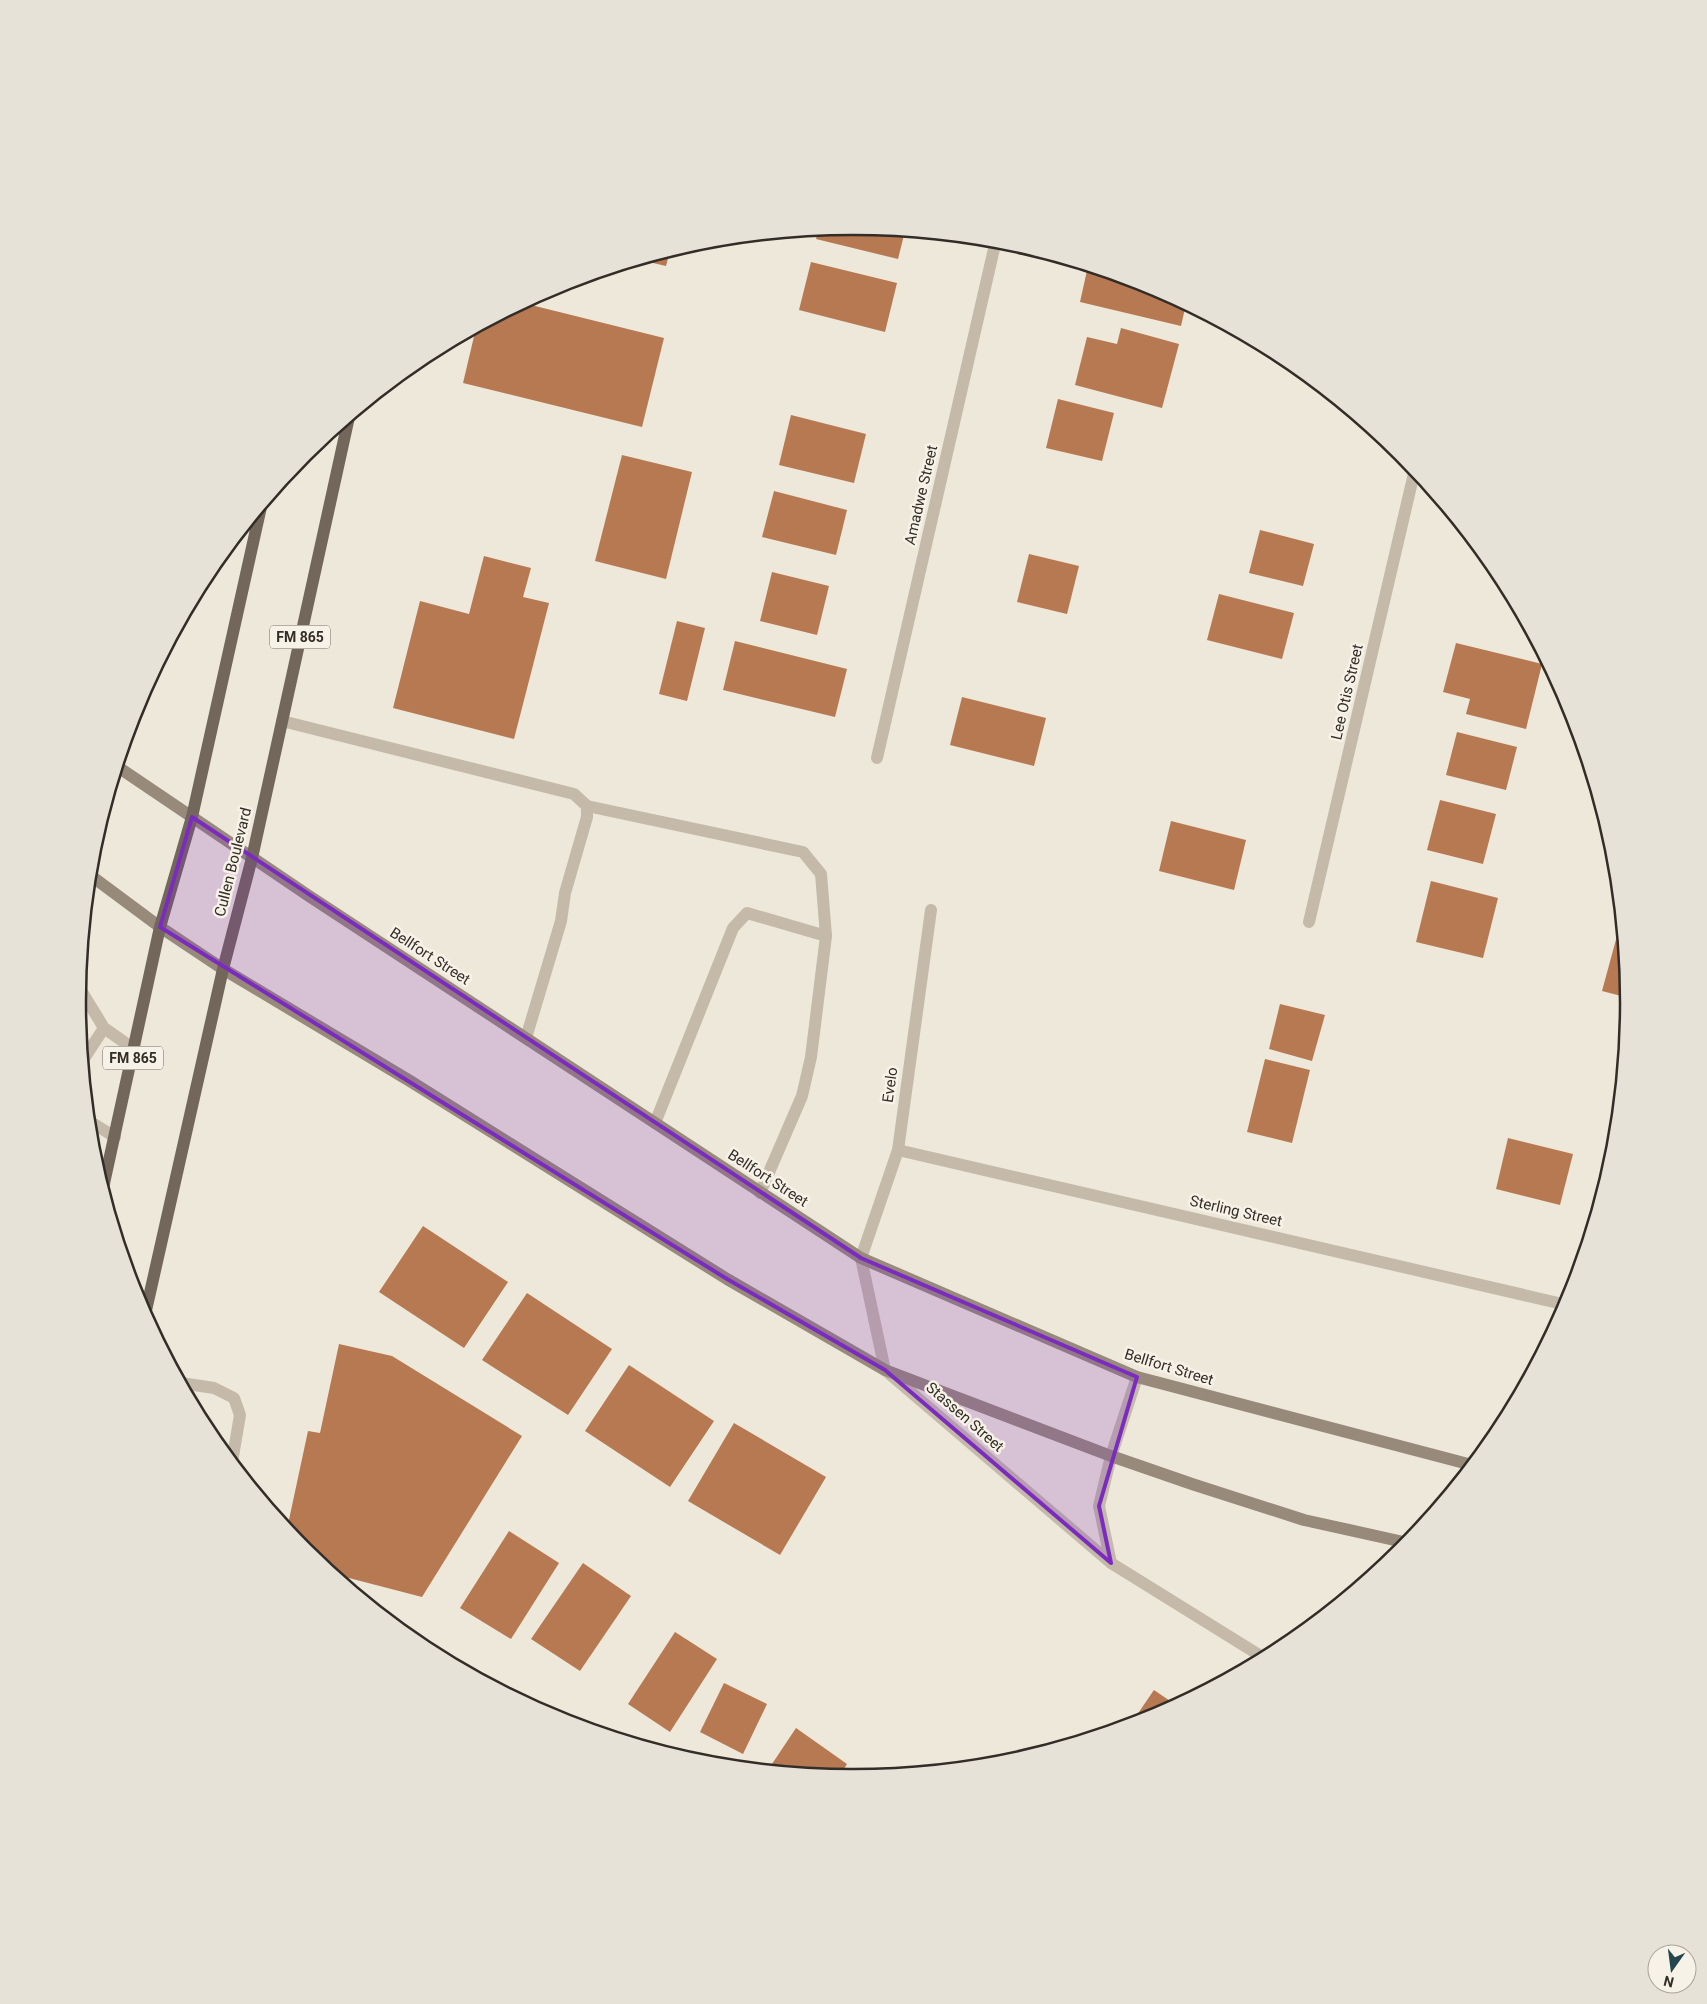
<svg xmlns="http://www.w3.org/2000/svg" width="1707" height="2004" viewBox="0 0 1707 2004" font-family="Roboto,sans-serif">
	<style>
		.building { fill: #b77951 }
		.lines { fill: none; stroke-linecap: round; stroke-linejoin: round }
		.service { stroke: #c5baa9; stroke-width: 12 }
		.minor { stroke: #c5baa9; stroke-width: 12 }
		.secondary { stroke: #988a7b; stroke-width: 12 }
		.primary { stroke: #73665b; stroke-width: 12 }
		.marked { fill: #7b2cbf; fill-opacity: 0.2; stroke: #7b2cbf; stroke-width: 4; stroke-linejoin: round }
		.labels { text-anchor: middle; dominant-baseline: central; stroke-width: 5; stroke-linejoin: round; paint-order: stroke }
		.shield { fill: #f7f2e7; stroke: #6e6861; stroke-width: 1 }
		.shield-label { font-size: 14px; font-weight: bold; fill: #332d28 }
		.street-label { font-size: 15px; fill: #332d28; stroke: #f7f2e7 }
		.rim { fill: none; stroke: #332d28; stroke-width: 2.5 }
	</style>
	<rect width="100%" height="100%" fill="#eee8db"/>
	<g class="building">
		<path d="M854,226L905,231L898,259L816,239L819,229Z"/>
		<path d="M670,251L666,266L640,260Z"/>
		<path d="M811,262L897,283L885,332L799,310Z"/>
		<path d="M1088,266L1151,285L1186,304L1181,326L1080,302Z"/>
		<path d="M523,303L664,338L642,427L463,383L476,328Z"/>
		<path d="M1121,328L1179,344L1162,408L1075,385L1087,337L1117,344Z"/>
		<path d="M1058,399L1114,413L1102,461L1046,448Z"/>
		<path d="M791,415L866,434L854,483L779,465Z"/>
		<path d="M622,455L692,472L666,579L595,561Z"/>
		<path d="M774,491L847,510L836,555L762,537Z"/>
		<path d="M1260,530L1314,544L1303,586L1249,573Z"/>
		<path d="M1029,554L1079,566L1067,614L1017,602Z"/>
		<path d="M484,556L531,568L523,597L549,603L514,739L393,708L420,601L469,614Z"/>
		<path d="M772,572L829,586L817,635L760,621Z"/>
		<path d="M1219,594L1294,613L1282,659L1207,640Z"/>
		<path d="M677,621L705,628L687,701L659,694Z"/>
		<path d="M735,641L847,669L835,717L723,690Z"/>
		<path d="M1456,643L1542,664L1526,729L1466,714L1470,699L1443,692Z"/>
		<path d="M962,697L1046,718L1034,766L950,745Z"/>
		<path d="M1457,732L1517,747L1506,790L1446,775Z"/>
		<path d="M1440,800L1496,814L1483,864L1427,850Z"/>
		<path d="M1171,821L1246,840L1234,890L1159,871Z"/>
		<path d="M1431,881L1498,898L1483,958L1416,942Z"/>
		<path d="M1621,921H1622L1629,998L1602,991Z"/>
		<path d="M1280,1004L1325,1015L1312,1061L1269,1049Z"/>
		<path d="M1265,1059L1310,1070L1292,1143L1247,1132Z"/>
		<path d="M1508,1138L1573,1154L1560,1205L1496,1189Z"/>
		<path d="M423,1226L508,1282L464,1348L379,1292Z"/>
		<path d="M527,1293L612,1349L568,1415L482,1360Z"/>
		<path d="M339,1344L392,1356L522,1436L422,1597L345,1577L344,1583L305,1551L287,1529L308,1431L320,1433Z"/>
		<path d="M629,1365L714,1421L670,1487L585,1431Z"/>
		<path d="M734,1423L826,1477L780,1555L688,1501Z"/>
		<path d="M509,1531L559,1563L511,1639L460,1608Z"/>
		<path d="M583,1563L631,1596L580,1671L531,1639Z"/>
		<path d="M675,1632L717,1659L670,1732L628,1704Z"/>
		<path d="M724,1683L767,1704L743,1754L700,1732Z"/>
		<path d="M1154,1690L1176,1705L1150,1719L1130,1725Z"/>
		<path d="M796,1728L847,1764L839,1777L768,1770Z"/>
	</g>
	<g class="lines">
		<g class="service">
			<path d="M282,721L574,794L587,806V817L565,893L561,921L526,1038"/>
			<path d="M587,806L803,852L821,874L826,936"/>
			<path d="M79,987L104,1028L134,1049"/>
			<path d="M83,1060L104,1028"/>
			<path d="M89,1121L115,1137"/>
			<path d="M655,1123L733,928L747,913L826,936L811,1057L802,1096L760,1193"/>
			<path d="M181,1383L214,1388L234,1398L240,1415L232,1462"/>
		</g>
		<g class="minor">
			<path d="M877,758L996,240"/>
			<path d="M931,910L898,1150L861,1258L885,1370L1111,1563L1264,1658"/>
			<path d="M1309,922L1415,469"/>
			<path d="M898,1150L1567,1305"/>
			<path d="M1111,1563L1099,1506L1111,1456L1137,1377"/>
		</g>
		<g class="secondary">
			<path d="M118,767L309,896L861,1258L1137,1377L1472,1465"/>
			<path d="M90,875L160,927L223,969L410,1081L727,1279L885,1370L1111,1456L1192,1484L1304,1520L1408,1543"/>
		</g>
		<g class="primary">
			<path d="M103,1188L160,927L192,817L261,507"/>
			<path d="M145,1315L223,969L252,858L349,417"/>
		</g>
	</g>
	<path class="marked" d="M192,817L861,1258L1137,1377L1099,1506L1111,1563L885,1370L727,1279L160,927Z"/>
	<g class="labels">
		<g class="shield">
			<rect x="270" y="625.5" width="60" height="23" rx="4"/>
			<rect x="103" y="1046.5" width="60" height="23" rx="4"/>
		</g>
		<g class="shield-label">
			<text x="300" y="637">FM 865</text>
			<text x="133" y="1058">FM 865</text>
		</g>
		<g class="street-label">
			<text transform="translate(921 495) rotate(-77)">Amadwe Street</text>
			<text transform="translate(1347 692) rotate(-77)">Lee Otis Street</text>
			<text transform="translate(233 862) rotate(-76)">Cullen Boulevard</text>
			<text transform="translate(430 956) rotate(33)">Bellfort Street</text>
			<text transform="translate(890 1085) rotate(-82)">Evelo</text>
			<text transform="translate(768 1178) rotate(33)">Bellfort Street</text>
			<text transform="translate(1236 1211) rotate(13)">Sterling Street</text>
			<text transform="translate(1169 1367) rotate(17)">Bellfort Street</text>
			<text transform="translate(965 1417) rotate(41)">Stassen Street</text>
		</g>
	</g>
	<path d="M0 0H1707V2004H0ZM86 1002a767 767 0 1 1 1534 0a767 767 0 1 1-1534 0Z" fill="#e7e2d8" fill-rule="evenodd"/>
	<path class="rim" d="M86 1002a767 767 0 1 1 1534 0a767 767 0 1 1-1534 0Z"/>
	<g transform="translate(1672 1969) rotate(194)"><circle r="24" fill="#f7f2e7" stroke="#a9a39b"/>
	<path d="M0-4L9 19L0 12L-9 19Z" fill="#23464f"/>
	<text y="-8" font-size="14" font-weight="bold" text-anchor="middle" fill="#332d28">N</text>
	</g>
</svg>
